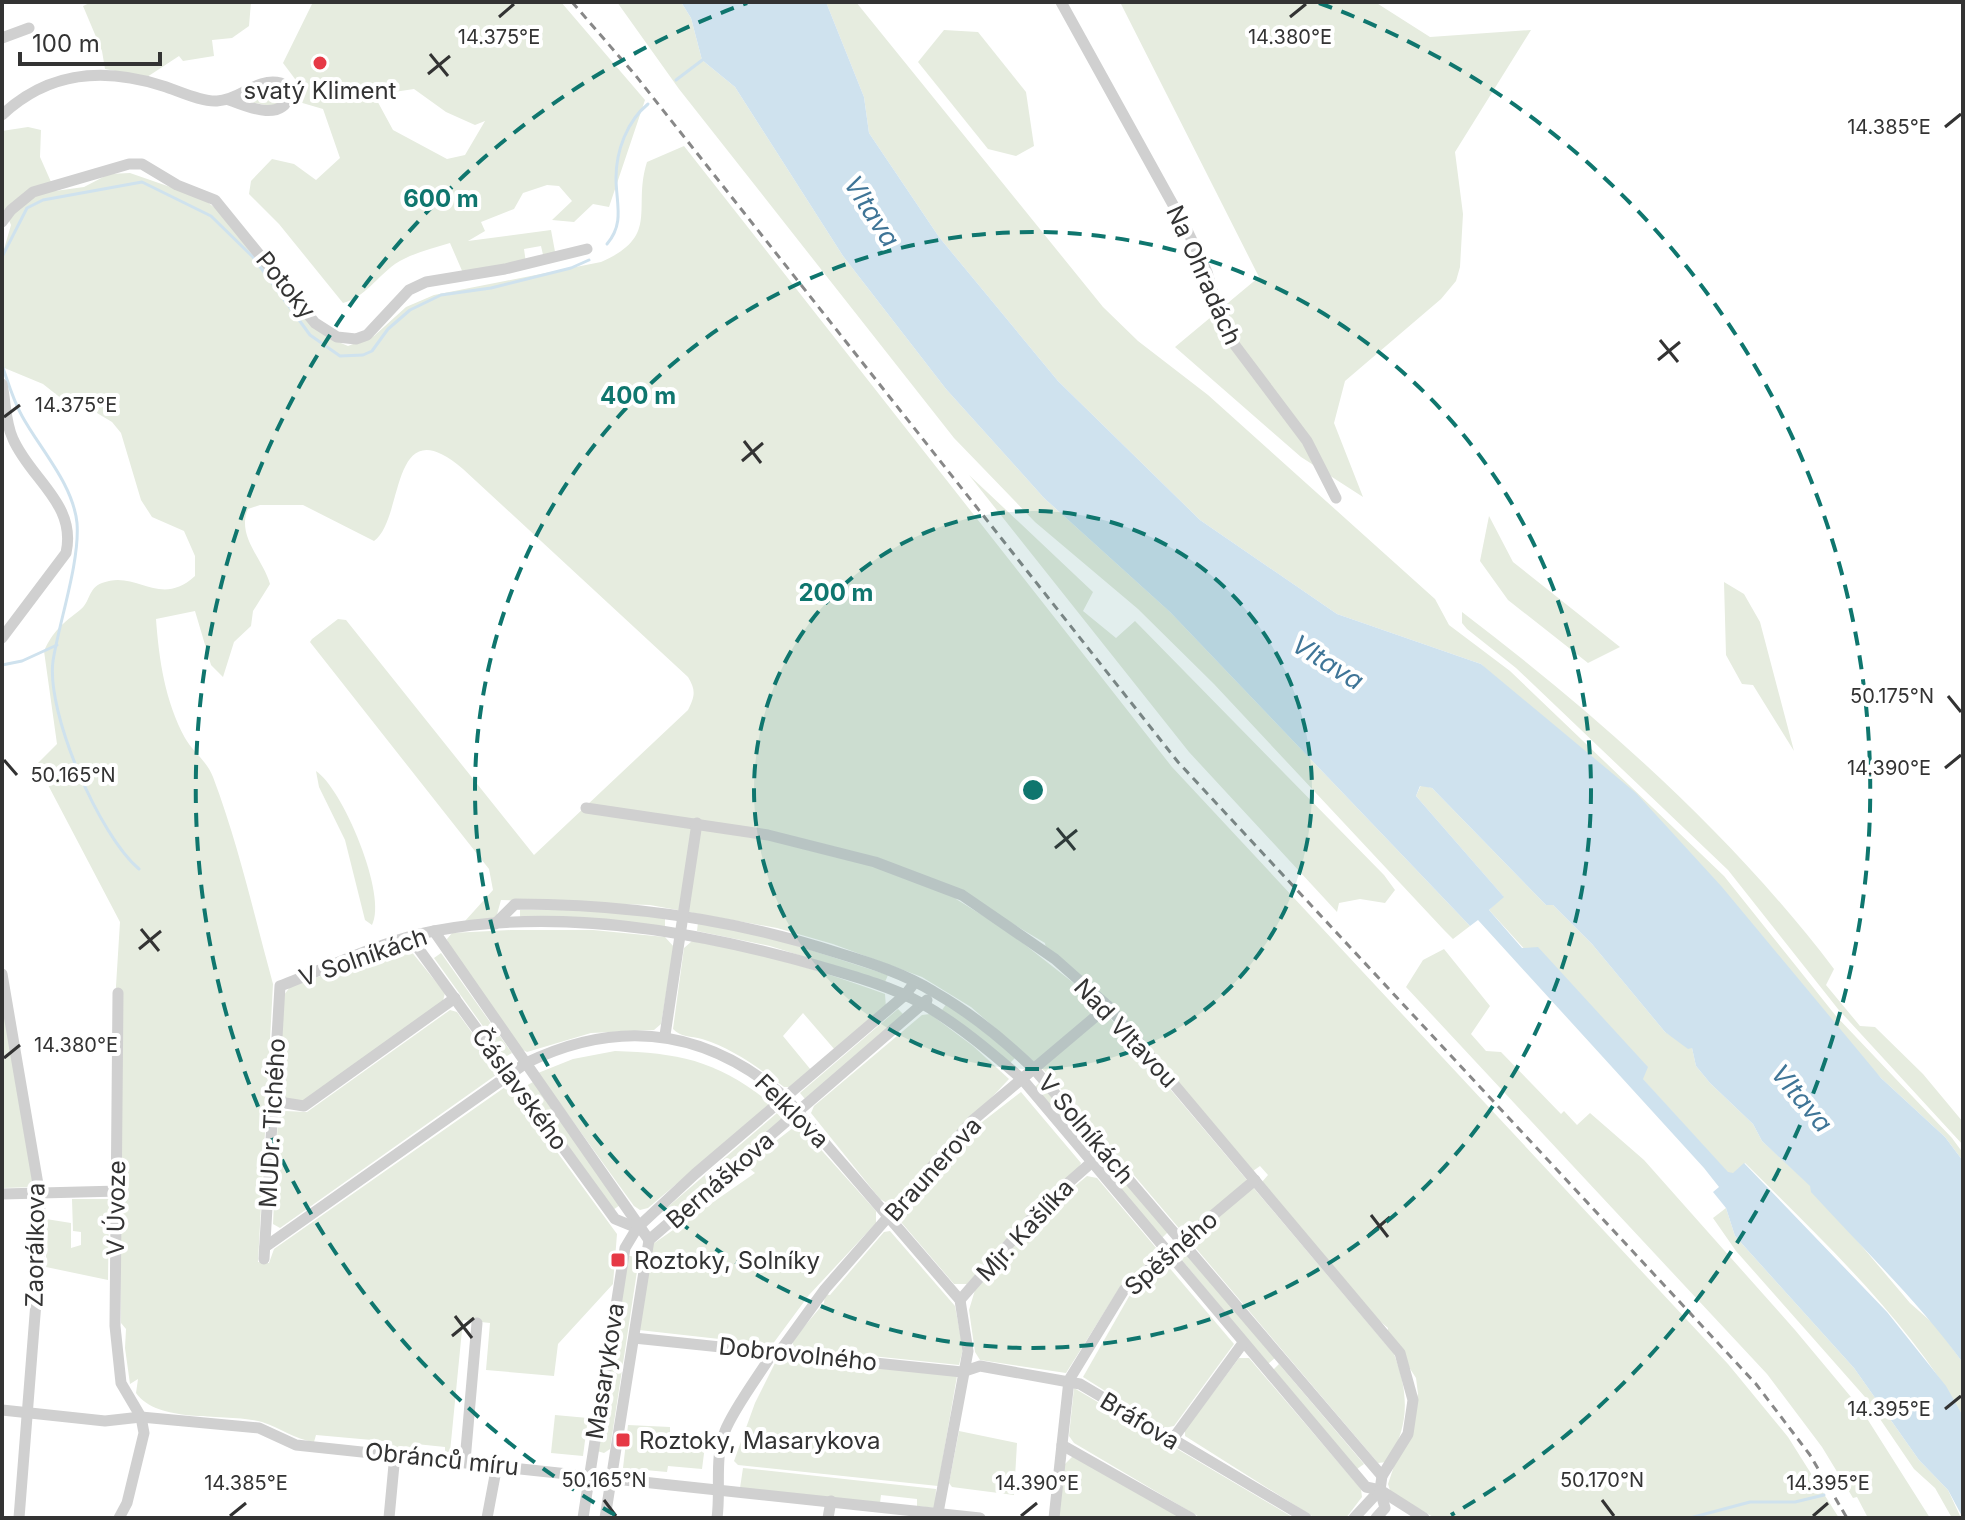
<svg xmlns="http://www.w3.org/2000/svg" width="1965" height="1520" viewBox="0 0 1965 1520" font-family="Inter,sans-serif">
	<style>
		.green { fill: #e6ecdf; fill-rule: evenodd }
		.water { fill: #cfe2ee }
		.lines { fill: none; stroke-linecap: round; stroke-linejoin: round }
		.stream { stroke: #cfe2ee; stroke-width: 3 }
		.street { stroke: #d0d0d0; stroke-width: 11 }
		.rail { stroke: #888; stroke-width: 3; stroke-dasharray: 8 6; stroke-linecap: butt }
		.ticks { fill: none; stroke: #333; stroke-width: 3 }
		.ring { fill: none; stroke: #0f766e; stroke-width: 4; stroke-dasharray: 14 10 }
		.poi-dot { fill: #e63946; stroke: #fff; stroke-width: 3 }
		.labels { text-anchor: middle; dominant-baseline: central; stroke-width: 8; stroke-linejoin: round; paint-order: stroke }
		.poi-label { font-size: 24px; fill: #333; stroke: #fff; text-anchor: start }
		.street-label { font-size: 24px; fill: #333; stroke: #fff }
		.water-label { font-size: 26px; font-style: italic; fill: #3f7597; stroke: #fff }
		.ticks-label { font-size: 20px; text-anchor: middle; fill: #333; stroke: #fff; stroke-width: 8; stroke-linejoin: round; paint-order: stroke }
		.centre { fill: #0f766e; stroke: #fff; stroke-width: 4 }
		.ring-label { font-size: 24px; text-anchor: middle; font-weight: bold; fill: #0f766e; stroke: #fff; stroke-width: 8; stroke-linejoin: round; paint-order: stroke }
	</style>
	<rect width="100%" height="100%" fill="#fff"/>
	<g class="green">
		<path d="M92,2H251L249,26L232,38L212,40L214,56L183,61L179,56L147,77L105,69L102,51L83,6Z"/>
		<path d="M313,2H561L645,100L609,207L593,204L574,222L552,220L572,201L559,186L547,185L523,193L514,209L481,222L485,231L468,241L551,230L556,257L544,259L541,246L524,249L526,263L463,273L450,243C431,249 412,253 395,264C377,277 365,297 343,303L279,224L249,194L251,181L272,159L294,164L316,180L340,158L323,109L299,102L301,87L283,63ZM414,89L446,112L475,125L485,121L465,155L447,159L393,130L374,95Z"/>
		<path d="M617,2H681L691,18L702,60L735,87L843,256L946,389L1044,498L1170,612L1470,926L1453,939L1444,930L1214,684L1138,609L1035,522L954,438L679,89Z"/>
		<path d="M826,2H856L1103,307L1138,341L1208,395L1435,599L1449,625L1510,671L1724,876L1836,1016L1952,1138L1963,1153V1161L1945,1137L1881,1078L1481,664L1337,614L1200,520L1058,381L939,237L869,133L864,97Z"/>
		<path d="M1120,2H1375L1430,37L1531,30L1455,152L1463,214L1460,267L1456,281L1441,299L1345,381L1334,423L1363,497L1301,457L1175,347L1259,277Z"/>
		<path d="M944,30L978,32L1026,92L1034,146L1016,156L988,149L918,62Z"/>
		<path d="M278,86L285,94L280,104L271,106L234,99L255,88Z"/>
		<path d="M28,127L41,130L40,157L55,191L84,187L109,174L130,173L202,198L223,214L336,341L348,346L374,336L406,307L434,295L601,262C661,236 632,209 647,162L684,146L1172,767L1728,1364L1788,1437L1839,1518H1435L1391,1493L1388,1484L1418,1394L1416,1378L1387,1333L1388,1328L1371,1314L1262,1182L1268,1175L1260,1166L1253,1171L1161,1067L1046,949L1045,943L948,885L956,899L1006,930L1094,999L1394,1354C1409,1393 1410,1426 1387,1462L1378,1463L1049,1075L971,1007L922,977L833,944L777,928L650,905L501,900L496,918L465,921L493,890L489,869L310,642L312,639L338,619L346,620L534,855L688,710C695,696 696,690 688,677L463,469C389,406 405,519 374,541L303,505H260L248,509C236,536 263,559 270,584L253,611L251,626L234,642L223,677L211,665L195,611L156,619C159,660 165,701 185,738C193,752 207,761 213,777C239,846 254,915 273,984L258,1262L269,1263L274,1249L508,1085L617,1234L613,1284L558,1344L554,1376L486,1370L490,1323L463,1320L450,1452H445V1447L416,1444L414,1451L384,1448L383,1441L316,1435L314,1442C294,1439 281,1428 262,1422C226,1412 159,1425 136,1393L138,1379L130,1384L125,1348L126,1329L121,1323L120,1095L113,1034L120,922L37,764L57,744L44,651C53,631 63,623 80,610C90,603 88,588 102,583C137,569 159,609 195,576V556L184,531L152,517L141,500L121,433L112,422L87,407L67,403L43,384L2,367V256L11,225L2,204V131Z"/>
		<path d="M969,475L1093,592L1083,611L1116,638L1135,621L1384,875L1395,890L1385,903L1360,899L1339,903L1337,912L1189,752Z"/>
		<path d="M1489,516L1513,562L1620,647L1588,663L1508,600L1480,561Z"/>
		<path d="M1724,582L1744,594L1760,622L1794,751L1753,685L1742,684L1726,655Z"/>
		<path d="M1462,612C1597,715 1731,833 1834,969L1826,985L1860,1026L1875,1027L1923,1074L1963,1122V1145L1838,1009L1728,870L1516,668L1467,629L1462,623Z"/>
		<path d="M316,771C343,789 388,896 372,925L365,920L345,840L319,787Z"/>
		<path d="M1421,785L1432,788L1546,905H1553L1592,944L1665,1032L1692,1048L1696,1066L1710,1083L1753,1124L1762,1141L1811,1186L1910,1303L1936,1326L1963,1363V1416C1908,1320 1823,1241 1745,1163L1733,1174L1728,1173L1489,910L1503,896L1416,796Z"/>
		<path d="M520,910H586L665,918V927L520,919Z"/>
		<path d="M698,922L773,938L888,975L885,982L770,946L697,931Z"/>
		<path d="M511,930H593L665,937L674,947L661,1024L654,1030L591,1033L527,1052L521,1049L449,948L447,939L452,933Z"/>
		<path d="M692,941C759,952 822,971 885,994L886,1008L835,1050L803,1013L783,1036L811,1070L792,1087H784C759,1068 732,1048 702,1039C691,1036 680,1037 673,1029L684,948Z"/>
		<path d="M406,945L445,993L443,1001L305,1101L286,1100L279,1094L284,995L290,987Z"/>
		<path d="M1444,949L1490,1006L1471,1034L1486,1051L1501,1052L1561,1114L1564,1111L1577,1125L1590,1113L1644,1160L1795,1330L1861,1409L1930,1518H1868L1857,1497L1853,1498L1822,1447L1767,1374L1406,987L1423,960Z"/>
		<path d="M441,953L512,1053L505,1057L434,958Z"/>
		<path d="M2,990L35,1187L2,1188Z"/>
		<path d="M947,1003L1016,1057L1010,1063L942,1010Z"/>
		<path d="M898,1009L904,1015L805,1099L800,1093Z"/>
		<path d="M450,1010L457,1012L497,1067L496,1075L280,1228L273,1224L278,1117L285,1111L307,1112Z"/>
		<path d="M930,1014L973,1046L1009,1079L895,1201L887,1203L880,1199L811,1113L814,1106L922,1015Z"/>
		<path d="M615,1051C680,1053 719,1061 771,1104L648,1208L640,1210L634,1206L538,1073L573,1059Z"/>
		<path d="M533,1082L620,1205L613,1210L526,1086Z"/>
		<path d="M1040,1082L1168,1232L1162,1238L1034,1088Z"/>
		<path d="M1021,1092L1081,1163L1078,1169L1037,1204L967,1284H954L901,1222L900,1215L977,1126Z"/>
		<path d="M777,1113L782,1119L668,1217L663,1211Z"/>
		<path d="M798,1124L876,1211V1223L809,1295L772,1345L639,1330L653,1244L755,1173L745,1165Z"/>
		<path d="M1087,1176L1097,1178L1157,1249L1153,1258L1122,1284L1066,1373L980,1360L975,1352L969,1310L975,1290L1044,1212Z"/>
		<path d="M72,1199H109L108,1280L46,1267V1219L71,1223V1248L81,1245V1232L73,1231Z"/>
		<path d="M1726,1208L1735,1236L1854,1368L1919,1460L1948,1490L1961,1518H1952L1935,1488L1914,1469L1865,1397L1736,1251L1713,1218Z"/>
		<path d="M890,1231L955,1306L963,1349L959,1365L794,1348L792,1341L824,1303L825,1294L830,1295L884,1232Z"/>
		<path d="M1187,1254L1275,1358L1268,1364L1181,1259Z"/>
		<path d="M626,1255L639,1258L610,1449L604,1453L597,1451Z"/>
		<path d="M1167,1265L1234,1344L1174,1426L1164,1428L1083,1377L1131,1293Z"/>
		<path d="M778,1357L957,1376L938,1486L738,1465L734,1461L755,1403Z"/>
		<path d="M1239,1358H1249L1361,1489L1362,1497L1346,1518H1315L1185,1436V1430Z"/>
		<path d="M1279,1364L1364,1464L1357,1469L1273,1370Z"/>
		<path d="M1074,1388L1294,1518H1201L1074,1443L1069,1436Z"/>
		<path d="M555,1415L588,1418L583,1456L551,1453Z"/>
		<path d="M628,1425L670,1427V1436L706,1438L702,1469L668,1466L667,1472L623,1468Z"/>
		<path d="M959,1431L1017,1443L1014,1495L952,1487L949,1483Z"/>
		<path d="M1074,1455L1186,1518H1058L1064,1465Z"/>
		<path d="M743,1468L936,1489L935,1508L917,1506V1499L881,1495L880,1503L740,1488Z"/>
	</g>
	<path class="water" d="M681,2H826L864,97L869,133L939,237L1058,381L1200,520L1337,614L1481,664L1636,793L1722,887L1881,1078L1945,1137L1963,1161V1363C1919,1302 1861,1247 1811,1192L1810,1186L1762,1141L1753,1124L1710,1083L1696,1066L1692,1048L1688,1049L1665,1032L1592,944L1553,905H1546L1432,788L1420,786L1416,796L1504,897L1489,910L1522,948L1538,947L1648,1067L1643,1079L1728,1172L1733,1173L1744,1163L1887,1312L1946,1386L1963,1416V1518L1948,1490L1919,1460L1854,1368L1735,1236L1726,1208L1713,1192L1719,1187L1704,1168L1478,920L1470,926L1170,612L1044,498L946,389L843,256L735,87L702,60L691,18Z"/>
	<g class="lines">
		<g class="stream">
			<path d="M676,80L705,58"/>
			<path d="M607,244C625,223 616,203 616,178C616,151 627,121 648,104"/>
			<path d="M2,257L27,208L43,200L142,182L211,216L253,257L310,335L340,356L363,355L372,351L388,329L410,310L441,295L491,288L571,268L589,260"/>
			<path d="M2,365C8,382 13,400 22,416C40,449 73,484 77,523C80,562 59,622 53,661C46,713 99,835 139,869"/>
			<path d="M2,665L22,661L57,645"/>
			<path d="M1690,1518L1750,1502H1795L1824,1495"/>
		</g>
		<g class="street">
			<path d="M1061,2L1187,230L1207,272L1222,328L1307,441L1336,498"/>
			<path d="M2,38L29,28"/>
			<path d="M2,115C49,71 104,67 163,86C179,91 201,102 217,101C241,100 256,77 281,83L290,95C281,123 246,106 227,99"/>
			<path d="M2,222L11,210L33,192L129,164H142L177,185L215,200L315,323L337,337L356,339L367,335L409,290L426,282L505,269L587,249"/>
			<path d="M2,384C6,403 5,422 13,439C31,480 77,504 66,553L2,638"/>
			<path d="M586,808L768,835L875,862L962,895L1055,959L1108,1006L1400,1353L1413,1400L1408,1434L1382,1476L1380,1490L1354,1518"/>
			<path d="M495,924L515,904C625,904 734,919 838,953C871,963 905,974 934,992C971,1013 1004,1040 1035,1070L1382,1476"/>
			<path d="M434,931L649,1240"/>
			<path d="M410,937L615,1219L637,1228"/>
			<path d="M2,974L40,1196L39,1264L19,1518"/>
			<path d="M118,993L115,1326L121,1383L141,1417L144,1433L127,1503L119,1518"/>
			<path d="M665,1035L697,823"/>
			<path d="M273,1101L304,1106L455,998"/>
			<path d="M2,1194L119,1191"/>
			<path d="M649,1240L927,1000"/>
			<path d="M265,1247L526,1063C621,1017 707,1029 786,1098L960,1300L968,1351L937,1518"/>
			<path d="M264,1259L280,986C330,967 381,941 434,931C560,907 697,931 819,966C853,976 890,986 921,1003C958,1024 992,1053 1023,1080L1366,1487L1380,1490L1424,1518"/>
			<path d="M960,1300L1042,1206L1092,1162"/>
			<path d="M634,1338L962,1372"/>
			<path d="M780,1351L825,1289L972,1121L1108,1006"/>
			<path d="M962,1372L980,1366L1080,1384L1306,1518"/>
			<path d="M2,1410L105,1421L141,1417L259,1428L296,1445L980,1518"/>
			<path d="M1172,1440L1243,1343"/>
			<path d="M1062,1445L1191,1518"/>
			<path d="M465,1461L477,1323"/>
			<path d="M389,1518L395,1454"/>
			<path d="M487,1518L497,1465"/>
			<path d="M583,1518L625,1248L637,1228L695,1174L905,995L915,982"/>
			<path d="M605,1518L649,1240"/>
			<path d="M717,1518C721,1490 714,1458 725,1431C734,1408 760,1374 774,1351"/>
			<path d="M828,1518L831,1501"/>
			<path d="M1054,1518L1069,1380L1124,1290L1255,1180"/>
			<path d="M1376,1518L1385,1508L1380,1490"/>
		</g>
		<path class="rail" d="M572,2L636,76L1178,762L1756,1384L1810,1455L1847,1518"/>
	</g>
	<path class="ticks" d="M499,17L514,4M1290,17L1306,4M430,54L448,76M428,74L450,56M1945,127L1961,114M1660,340L1678,362M1658,360L1680,342M4,417L20,405M744,441L761,463M742,461L763,443M1948,696L1961,712M4,760L17,775M1945,768L1961,755M1057,828L1075,850M1055,848L1077,830M141,929L159,951M139,949L161,931M4,1058L20,1045M1371,1215L1388,1237M1369,1235L1390,1217M455,1316L472,1338M452,1336L474,1318M1945,1409L1961,1396M604,1500L616,1516M1602,1500L1614,1516M230,1516L246,1503M1021,1516L1037,1503M1813,1516L1828,1503"/>
	<circle cx="1033" cy="790" r="279" fill="#0f766e" fill-opacity=".12"/>
	<g class="ring">
		<circle cx="1033" cy="790" r="279"/>
		<circle cx="1033" cy="790" r="558"/>
		<path d="M615 1515A837 837 0 0 1 747 3M1319 3A837 837 0 0 1 1451 1515"/>
	</g>
	<g class="poi-dot">
		<circle cx="320" cy="63" r="8"/>
		<rect x="610" y="1252" width="16" height="16" rx="4"/>
		<rect x="615" y="1432" width="16" height="16" rx="4"/>
	</g>
	<g class="labels">
		<g class="poi-label">
			<text x="320" y="90" text-anchor="middle">svatý Kliment</text>
			<text x="634" y="1260">Roztoky, Solníky</text>
			<text x="639" y="1440">Roztoky, Masarykova</text>
		</g>
		<g class="street-label">
			<text transform="translate(1204 275) rotate(66)">Na Ohradách</text>
			<text transform="translate(286 285) rotate(51)">Potoky</text>
			<text transform="translate(363 957) rotate(-19)">V Solníkách</text>
			<text transform="translate(1126 1033) rotate(47)">Nad Vltavou</text>
			<text transform="translate(520 1089) rotate(54)">Čáslavského</text>
			<text transform="translate(792 1111) rotate(45)">Felklova</text>
			<text transform="translate(272 1123) rotate(-87)">MUDr. Tichého</text>
			<text transform="translate(1086 1129) rotate(50)">V Solníkách</text>
			<text transform="translate(933 1169) rotate(-48)">Braunerova</text>
			<text transform="translate(720 1180) rotate(-41)">Bernáškova</text>
			<text transform="translate(116 1208) rotate(-89)">V Úvoze</text>
			<text transform="translate(1025 1230) rotate(-47)">Mjr. Kašlíka</text>
			<text transform="translate(35 1245) rotate(-89)">Zaorálkova</text>
			<text transform="translate(1171 1253) rotate(-41)">Spěšného</text>
			<text transform="translate(798 1354) rotate(6)">Dobrovolného</text>
			<text transform="translate(605 1371) rotate(-81)">Masarykova</text>
			<text transform="translate(1140 1421) rotate(31)">Bráfova</text>
			<text transform="translate(442 1459) rotate(6)">Obránců míru</text>
		</g>
		<g class="water-label">
			<text transform="translate(872 211) rotate(57)">Vltava</text>
			<text transform="translate(1328 662) rotate(32)">Vltava</text>
			<text transform="translate(1802 1098) rotate(50)">Vltava</text>
		</g>
	</g>
	<g class="ticks-label">
		<text x="1290" y="44">14.380°E</text>
		<text x="499" y="44">14.375°E</text>
		<text x="1889" y="134">14.385°E</text>
		<text x="76" y="412">14.375°E</text>
		<text x="1892" y="703">50.175°N</text>
		<text x="1889" y="775">14.390°E</text>
		<text x="73" y="782">50.165°N</text>
		<text x="76" y="1052">14.380°E</text>
		<text x="1889" y="1416">14.395°E</text>
		<text x="604" y="1487">50.165°N</text>
		<text x="1602" y="1487">50.170°N</text>
		<text x="246" y="1490">14.385°E</text>
		<text x="1037" y="1490">14.390°E</text>
		<text x="1828" y="1490">14.395°E</text>
	</g>
	<circle cx="1033" cy="790" r="12" class="centre"/>
	<g class="ring-label">
		<text x="441" y="207">600 m</text>
		<text x="638" y="404">400 m</text>
		<text x="836" y="601">200 m</text>
	</g>
	<rect width="1965" height="1520" fill="none" stroke="#333333" stroke-width="8"/>
	<path d="M20 52v12h140v-12" fill="none" stroke="#333333" stroke-width="4"/>
	<text x="32" y="52" font-size="24" fill="#333333" stroke="#ffffff" stroke-width="6" paint-order="stroke">100 m</text>
</svg>
